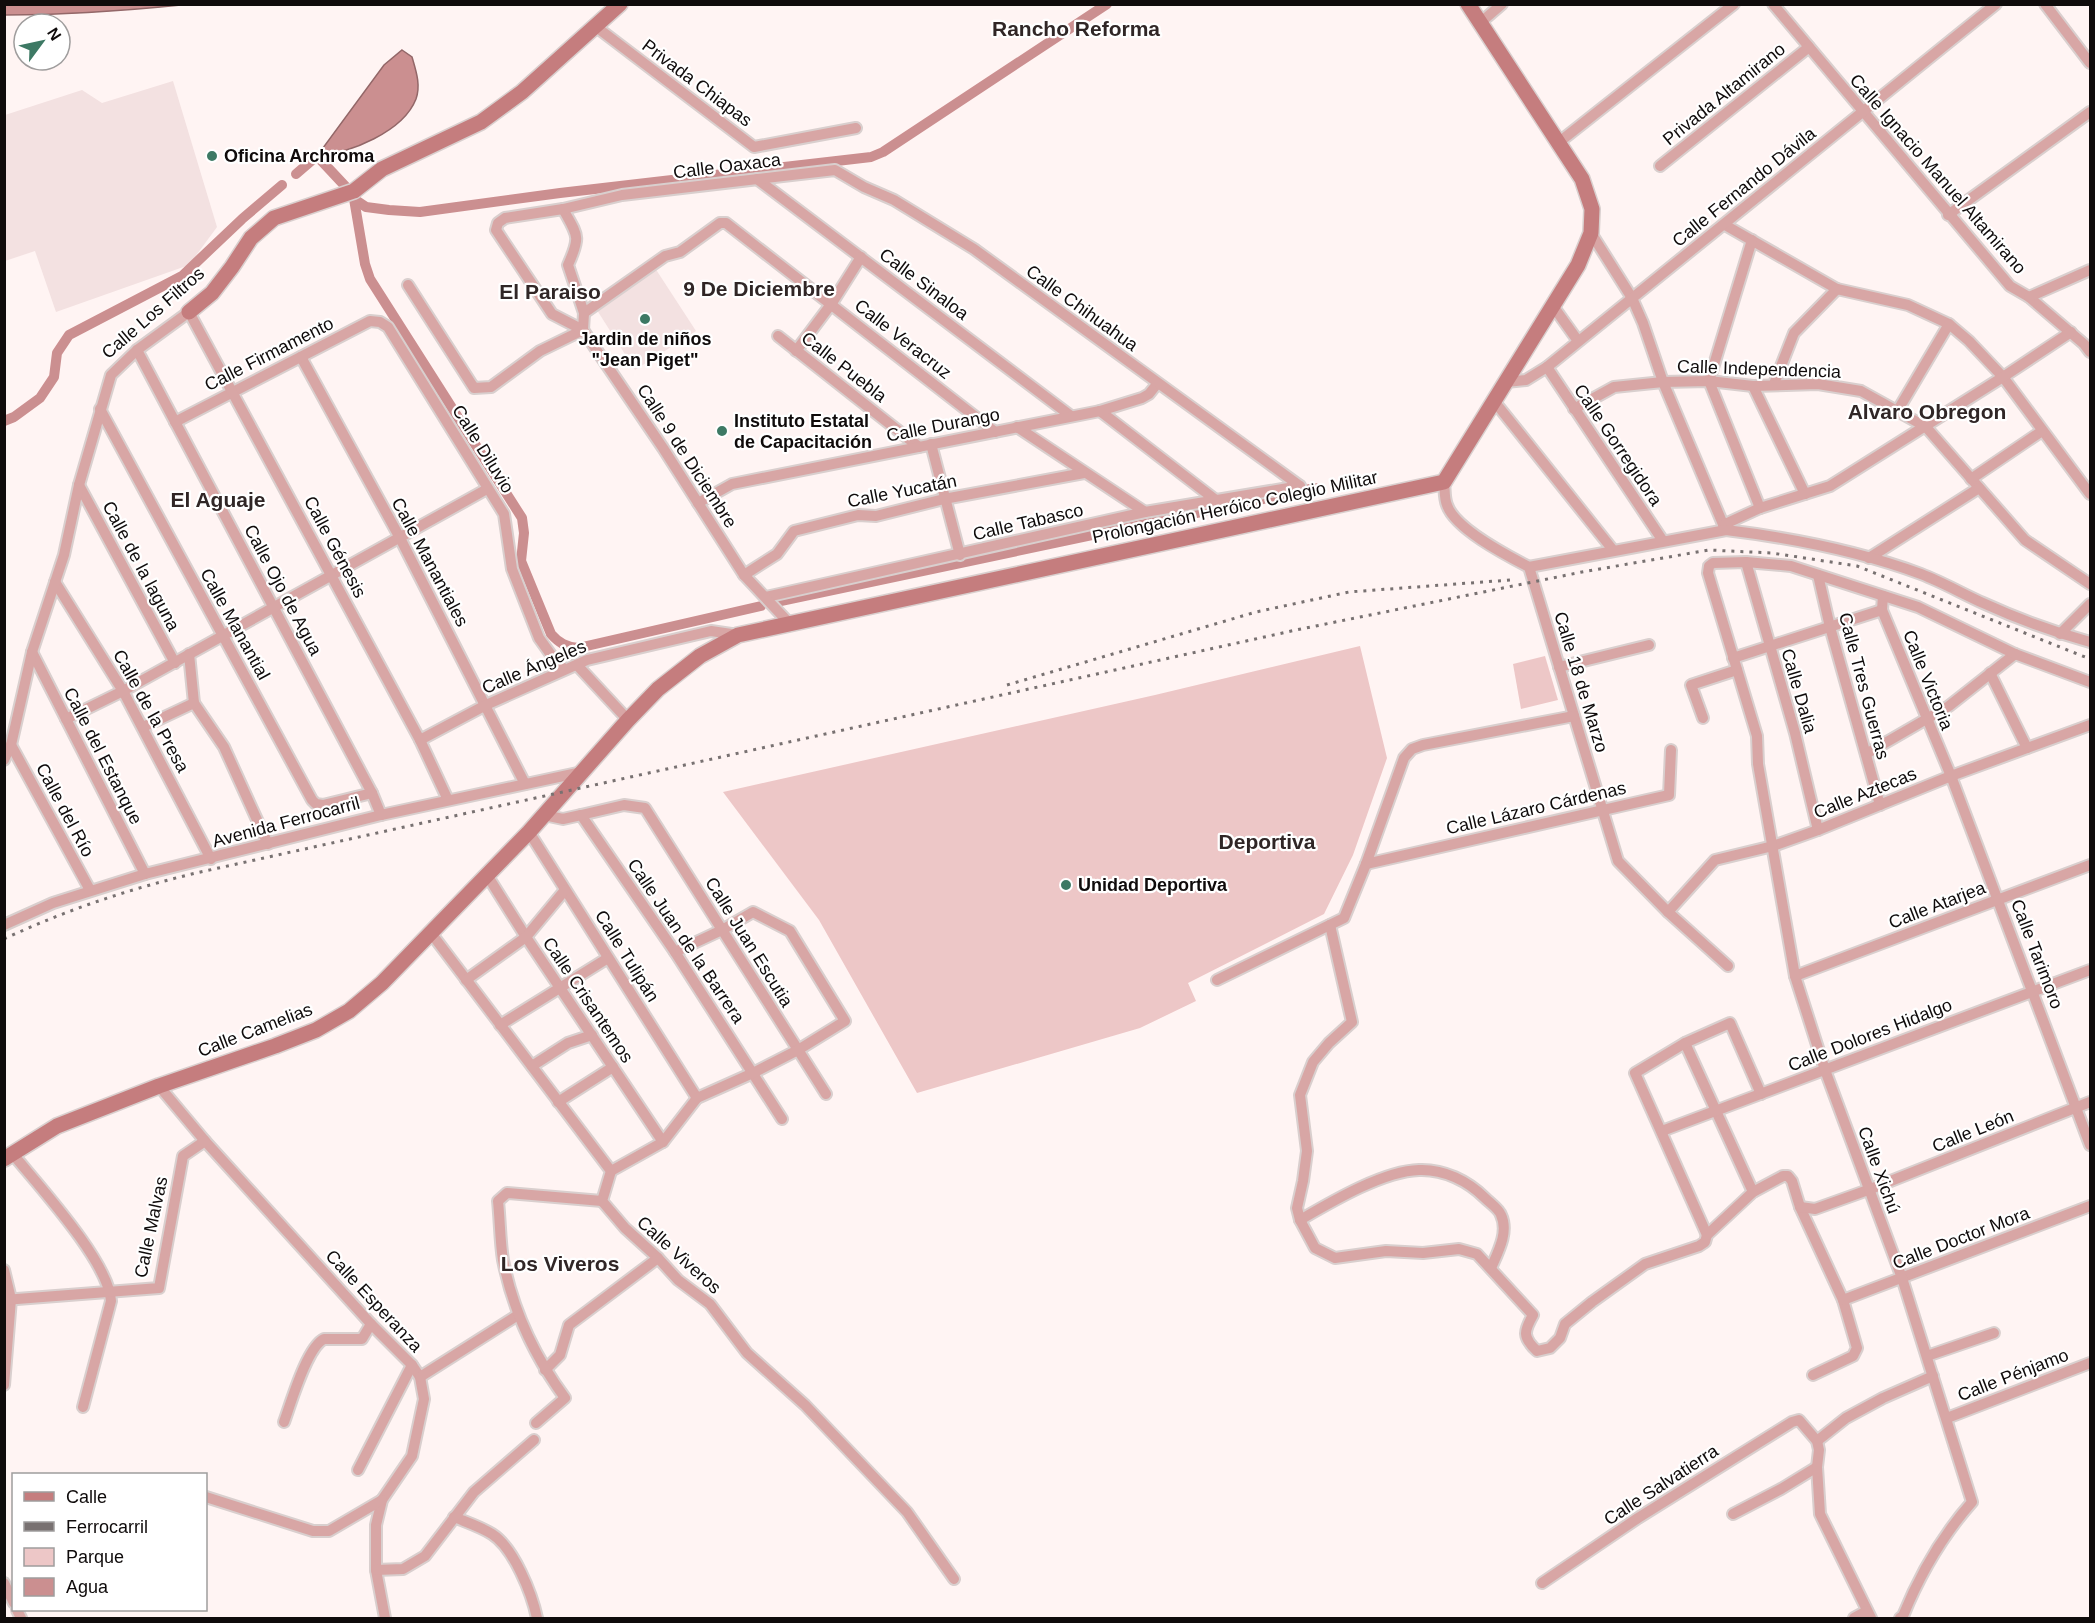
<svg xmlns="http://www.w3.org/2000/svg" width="2095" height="1623" viewBox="0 0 2095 1623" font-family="Arial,sans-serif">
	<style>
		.built { fill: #f3e1e1 }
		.green { fill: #edc7c7 }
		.water { fill: #cb8f90; stroke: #936768; stroke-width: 1.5 }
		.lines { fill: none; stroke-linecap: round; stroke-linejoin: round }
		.canal { stroke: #cb8f90; stroke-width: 10 }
		.street-casing { stroke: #d9cfce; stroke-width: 14 }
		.secondary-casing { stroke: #d9cfce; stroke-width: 18 }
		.street { stroke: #d8a6a5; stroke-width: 10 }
		.secondary { stroke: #c57d7e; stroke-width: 15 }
		.rail { stroke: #787171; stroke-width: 3; stroke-dasharray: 3 6; stroke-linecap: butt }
		.poi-dot { fill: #3d7964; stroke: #fff; stroke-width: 2 }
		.labels { text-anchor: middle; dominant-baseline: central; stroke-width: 4.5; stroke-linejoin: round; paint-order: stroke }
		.street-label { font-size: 18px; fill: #0f0b0b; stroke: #fff }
		.poi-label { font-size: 18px; font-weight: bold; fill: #0f0b0b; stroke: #fff; text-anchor: start }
		.quarter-label { font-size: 21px; font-weight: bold; fill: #302626; stroke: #fff }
	</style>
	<rect width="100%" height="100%" fill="#fff4f3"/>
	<g class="built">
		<path d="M173,81L217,227L189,265L56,312L35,251L5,261V115L82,90L102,103Z"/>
		<path d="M655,268L696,331L635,370L595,307Z"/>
	</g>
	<g class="green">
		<path d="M1360,646L1387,758L1353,855L1324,914L1188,983L1196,1001L1140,1028L917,1093L819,920L723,792L1155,695Z"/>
		<path d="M1545,656L1558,700L1521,709L1513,664Z"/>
	</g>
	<g class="water">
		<path d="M5,4H181V5C122,11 64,15 5,15Z"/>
		<path d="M402,50L412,57C416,71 421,85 416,99C403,132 350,153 317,156L384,65Z"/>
	</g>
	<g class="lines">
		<g class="canal">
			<path d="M296,174L317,156L346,187"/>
			<path d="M354,199L366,207L389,210L420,212L560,193L871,157L883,152L1107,4"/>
			<path d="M354,199L365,264L370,279L522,518L524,533L521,561L551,634C559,643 566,647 578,648L761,606"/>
			<path d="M4,421L14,417L40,398L54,377L57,353L69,335L182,276L242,219L282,185"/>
			<path d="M776,602L1315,488"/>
		</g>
		<defs>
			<g id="street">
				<path d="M1773,4L2010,286L2029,297L2084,344L2090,352"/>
				<path d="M2045,4L2090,63"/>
				<path d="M1480,23L1502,4"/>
				<path d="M595,26L754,147L856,128"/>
				<path d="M1558,143L1734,4"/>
				<path d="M1660,166L1809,47"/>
				<path d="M757,179L1071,416"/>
				<path d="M563,209C578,236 581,236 568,265L584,313L583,330"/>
				<path d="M1948,215L2090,112"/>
				<path d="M1725,225L1837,289L1908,305L1949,324L1969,341L2003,377L2090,494"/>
				<path d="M1591,233L1632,298L1643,323L1663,382L1725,529"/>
				<path d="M1752,240L1709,381L1760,508"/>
				<path d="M408,285L474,388L491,387L540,351L583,330"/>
				<path d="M2029,297L2090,270"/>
				<path d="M1553,306L1578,341"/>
				<path d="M584,313L665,256L680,252L720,223H726L995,432"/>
				<path d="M778,336L919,447"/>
				<path d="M137,350L372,793L381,815"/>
				<path d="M796,351L832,303L861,257"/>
				<path d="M301,357L400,538L525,784"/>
				<path d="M1547,367L1663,541"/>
				<path d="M1506,382L1526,380L1547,367L1996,4"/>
				<path d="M1774,384L1794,333L1837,289"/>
				<path d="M1753,386L1805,494"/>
				<path d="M1494,401L1613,550"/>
				<path d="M100,409L312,800L316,804L323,805L372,793"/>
				<path d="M1574,409L1614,387L1663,382L1709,381L1753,386L1818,384L1861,391L1926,427L2025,540L2090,584"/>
				<path d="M1898,410L1949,324"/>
				<path d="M1100,411L1217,501"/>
				<path d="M175,422L370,321L380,322L388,327L504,514L512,569L539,638L554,659L564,669"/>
				<path d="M1017,427L1145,512"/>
				<path d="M931,444L960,555"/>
				<path d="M1971,479L2042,431"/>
				<path d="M1444,482C1445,489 1444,498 1447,505C1455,529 1508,556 1529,567L1618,861L1668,912L1728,966"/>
				<path d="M79,485L175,663"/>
				<path d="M698,503L732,484L1100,411L1142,398L1149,394L1157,384"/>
				<path d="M1723,525L1760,508L1830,486L2003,377L2071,332"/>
				<path d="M1869,558L1979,488"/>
				<path d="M1746,562L1795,733L1818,830"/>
				<path d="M1529,567L1726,530C1792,538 1859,551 1921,574C1942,582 1963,594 1983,603C2018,619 2054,632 2090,642"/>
				<path d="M744,575L777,554L794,531L858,515L876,516L944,499L1084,473"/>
				<path d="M1818,575L1830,627L1880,805"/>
				<path d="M55,582L123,691L211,859"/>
				<path d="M1883,596L1882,610L1951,776L2090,1145"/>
				<path d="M766,597L1145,512L1300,486"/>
				<path d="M790,624L744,575L663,448L583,330L552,314L496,230L498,223L505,218L563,209L622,195L835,170L864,187L894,200L974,249L1300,486"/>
				<path d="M2060,634L2090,604"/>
				<path d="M32,652L145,874"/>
				<path d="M189,654L194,703L224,747L268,844"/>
				<path d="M1733,658L1882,610"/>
				<path d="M577,665L628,720"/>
				<path d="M1559,667L1649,645"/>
				<path d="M1990,673L2027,748"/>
				<path d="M1703,718L1691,685L1737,670"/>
				<path d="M66,719L123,691L487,489"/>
				<path d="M143,727L194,703"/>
				<path d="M420,740L486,705L587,660L711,631L738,635"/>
				<path d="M11,745L90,890"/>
				<path d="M1866,754L1949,706L2015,654"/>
				<path d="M4,760L11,745L32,652L64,555L79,485L111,375L137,350L189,312L420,740L448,800"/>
				<path d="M544,815L563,819L581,815L675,952L782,1119"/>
				<path d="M581,815L624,805L645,808L826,1094"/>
				<path d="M529,832L697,1098"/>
				<path d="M1366,864L1669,795L1671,750"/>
				<path d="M487,875L526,937L663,1142"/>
				<path d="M1668,912L1715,860L1773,846L1818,830L1951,776L2090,725"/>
				<path d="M4,925L53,903L145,874L381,815L582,772"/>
				<path d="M1330,925L1352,1022L1329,1043L1313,1062L1300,1095L1307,1151L1303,1181L1297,1208L1300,1220L1315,1248L1335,1258L1386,1251L1423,1253L1459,1249L1477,1254L1533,1315C1524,1331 1522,1337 1537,1351L1550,1348L1560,1338L1565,1324L1592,1302L1645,1264L1699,1246L1705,1242L1707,1235L1753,1192L1783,1176H1788L1792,1181L1800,1207L1843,1300L1857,1348L1853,1356L1813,1375"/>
				<path d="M431,933L611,1171L602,1201L625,1228L658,1258L678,1280L710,1304L747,1353L805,1405L907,1512L954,1579"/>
				<path d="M1795,976L2090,865"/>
				<path d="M466,980L526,937L565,890"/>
				<path d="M1217,980L1344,918L1366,864L1404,758L1412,749L1423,745L1574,716"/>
				<path d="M500,1025L608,958"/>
				<path d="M1685,1043L1753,1192"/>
				<path d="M532,1066L568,1043L592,1035"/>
				<path d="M159,1086L205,1141L371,1324L412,1365L420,1377L424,1399L412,1456L382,1500L376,1525V1570L385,1618"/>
				<path d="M558,1102L613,1067"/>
				<path d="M1662,1131L2090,970"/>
				<path d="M12,1153C38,1185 109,1262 111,1301L83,1407"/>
				<path d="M611,1171L663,1142L697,1098L753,1073L798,1050L845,1021L790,931L753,912L722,930L675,952"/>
				<path d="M1800,1207L1815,1209L1868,1190L2090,1102"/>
				<path d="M1300,1220C1331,1202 1383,1171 1419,1170C1444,1169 1468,1181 1485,1198C1490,1203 1499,1209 1501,1215C1509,1232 1498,1252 1491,1268"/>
				<path d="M1707,1235L1635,1073L1685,1043L1730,1023L1761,1094"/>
				<path d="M4,1270L11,1299L4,1385"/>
				<path d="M4,1300L159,1288L183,1156L205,1141"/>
				<path d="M1843,1300L2090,1206"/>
				<path d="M1927,1356L1994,1333"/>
				<path d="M545,1370L560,1355L569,1325L658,1258"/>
				<path d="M420,1377L518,1315"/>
				<path d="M1947,1418L2090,1363"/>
				<path d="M284,1422C291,1403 307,1347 324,1339H362L371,1324"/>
				<path d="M536,1423L565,1398C535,1357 513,1311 503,1260C500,1241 500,1220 498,1201L507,1193L602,1201"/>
				<path d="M1817,1441L1846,1418L1883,1398L1933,1376"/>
				<path d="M358,1470L412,1365"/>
				<path d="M206,1497L313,1531H329L382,1500"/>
				<path d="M1733,1514L1781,1489L1817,1467"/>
				<path d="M454,1517C466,1522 481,1527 492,1534C514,1548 532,1594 537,1618"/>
				<path d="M376,1570L403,1569L425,1556L474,1492L534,1440"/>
				<path d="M4,1583L14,1603"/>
				<path d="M1542,1583L1638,1518L1792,1422L1799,1420L1817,1441L1819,1450L1817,1467L1820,1514L1871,1618"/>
				<path d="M17,1610L21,1618"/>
				<path d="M1854,1618L1867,1611"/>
				<path d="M1900,1618L1903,1616C1920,1574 1942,1536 1972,1502L1902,1278L1825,1070L1795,976L1758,764L1757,736L1708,573L1709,566L1713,563L1746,562L1791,566L1918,607L2015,654L2090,682"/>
			</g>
			<g id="secondary">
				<path d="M189,312L212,293L232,267L251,238L274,218L354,191L382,169L481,122L522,92L620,4"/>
				<path d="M4,1159L57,1126L159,1086L275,1046L316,1030L349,1011L382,983L529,832L628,720L658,689L700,656L738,635L1444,482L1578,265L1591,233L1592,209L1582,179L1468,4"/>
			</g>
		</defs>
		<use href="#street" class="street-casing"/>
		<use href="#secondary" class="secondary-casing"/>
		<use href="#street" class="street"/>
		<use href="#secondary" class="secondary"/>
		<g class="rail">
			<path d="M1007,685L1256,612L1349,592L1510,580"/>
			<path d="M4,939C66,910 129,889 196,873L1296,630L1582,572L1709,550L1772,553L1857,566L2090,659"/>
		</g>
	</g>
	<g class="poi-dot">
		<circle cx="212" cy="156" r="6"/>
		<circle cx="645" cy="319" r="6"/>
		<circle cx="722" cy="431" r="6"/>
		<circle cx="1066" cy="885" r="6"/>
	</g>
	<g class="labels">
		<g class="street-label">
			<text transform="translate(697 83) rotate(37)">Privada Chiapas</text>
			<text transform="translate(1724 94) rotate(-39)">Privada Altamirano</text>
			<text transform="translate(727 166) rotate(-7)">Calle Oaxaca</text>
			<text transform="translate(1938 174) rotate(49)">Calle Ignacio Manuel Altamirano</text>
			<text transform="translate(1744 187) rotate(-39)">Calle Fernando Dávila</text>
			<text transform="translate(924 284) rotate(37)">Calle Sinaloa</text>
			<text transform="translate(1082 308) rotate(36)">Calle Chihuahua</text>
			<text transform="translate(153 313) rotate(-41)">Calle Los Filtros</text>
			<text transform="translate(903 339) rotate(38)">Calle Veracruz</text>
			<text transform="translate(269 354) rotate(-27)">Calle Firmamento</text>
			<text transform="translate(844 367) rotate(38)">Calle Puebla</text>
			<text transform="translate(1759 369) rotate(2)">Calle Independencia</text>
			<text transform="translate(943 425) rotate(-11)">Calle Durango</text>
			<text transform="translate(1618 445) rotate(56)">Calle Gorregidora</text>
			<text transform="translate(483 449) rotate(58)">Calle Diluvio</text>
			<text transform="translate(687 456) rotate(57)">Calle 9 de Diciembre</text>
			<text transform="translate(902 491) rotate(-11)">Calle Yucatán</text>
			<text transform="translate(1235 507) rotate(-12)">Prolongación Heróico Colegio Militar</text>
			<text transform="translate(1028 522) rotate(-13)">Calle Tabasco</text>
			<text transform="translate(335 547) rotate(62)">Calle Génesis</text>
			<text transform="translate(430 562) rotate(62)">Calle Manantiales</text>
			<text transform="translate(141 566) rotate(62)">Calle de la laguna</text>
			<text transform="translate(283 590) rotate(62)">Calle Ojo de Agua</text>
			<text transform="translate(235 624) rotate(61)">Calle Manantial</text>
			<text transform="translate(534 667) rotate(-23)">Calle Ángeles</text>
			<text transform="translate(1928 680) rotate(68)">Calle Victoria</text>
			<text transform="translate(1581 682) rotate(73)">Calle 18 de Marzo</text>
			<text transform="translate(1864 686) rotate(75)">Calle Tres Guerras</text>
			<text transform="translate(1799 691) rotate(74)">Calle Dalia</text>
			<text transform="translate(151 711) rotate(61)">Calle de la Presa</text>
			<text transform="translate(103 756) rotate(63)">Calle del Estanque</text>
			<text transform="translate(1865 793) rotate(-22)">Calle Aztecas</text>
			<text transform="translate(1536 808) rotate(-13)">Calle Lázaro Cárdenas</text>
			<text transform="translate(65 810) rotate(62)">Calle del Río</text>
			<text transform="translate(286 822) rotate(-15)">Avenida Ferrocarril</text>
			<text transform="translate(1937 905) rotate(-21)">Calle Atarjea</text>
			<text transform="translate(686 941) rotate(56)">Calle Juan de la Barrera</text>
			<text transform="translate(749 942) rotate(58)">Calle Juan Escutia</text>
			<text transform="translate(2037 954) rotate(69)">Calle Tarimoro</text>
			<text transform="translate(627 956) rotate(58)">Calle Tulipán</text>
			<text transform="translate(588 1000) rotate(56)">Calle Crisantemos</text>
			<text transform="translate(255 1030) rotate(-21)">Calle Camelias</text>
			<text transform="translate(1870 1035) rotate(-21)">Calle Dolores Hidalgo</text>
			<text transform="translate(1973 1131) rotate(-22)">Calle León</text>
			<text transform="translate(1879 1170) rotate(70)">Calle Xichú</text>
			<text transform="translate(151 1227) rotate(-78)">Calle Malvas</text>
			<text transform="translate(1961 1238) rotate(-21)">Calle Doctor Mora</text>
			<text transform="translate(679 1255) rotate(42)">Calle Viveros</text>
			<text transform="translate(374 1301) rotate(47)">Calle Esperanza</text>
			<text transform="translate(2013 1375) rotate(-21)">Calle Pénjamo</text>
			<text transform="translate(1661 1485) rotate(-33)">Calle Salvatierra</text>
		</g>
		<g class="poi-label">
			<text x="224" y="156">Oficina Archroma</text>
			<text x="645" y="339" text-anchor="middle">Jardin de niños<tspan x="645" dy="21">"Jean Piget"</tspan></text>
			<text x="734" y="421">Instituto Estatal<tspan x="734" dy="21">de Capacitación</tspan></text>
			<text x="1078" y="885">Unidad Deportiva</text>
		</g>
		<g class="quarter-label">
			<text x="1076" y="28">Rancho Reforma</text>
			<text x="759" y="288">9 De Diciembre</text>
			<text x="550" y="291">El Paraiso</text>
			<text x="1927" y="411">Alvaro Obregon</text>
			<text x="218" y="499">El Aguaje</text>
			<text x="1267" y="841">Deportiva</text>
			<text x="560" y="1263">Los Viveros</text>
		</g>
	</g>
	<rect width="2095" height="1623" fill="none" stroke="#0f0b0b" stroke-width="12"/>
	<rect x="12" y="1473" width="195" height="138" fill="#ffffff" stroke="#9f9d9d" stroke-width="1.5"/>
	<rect x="24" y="1492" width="30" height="9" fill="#c57d7e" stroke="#9f9d9d" stroke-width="1.5"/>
	<text x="66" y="1503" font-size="18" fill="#0f0b0b">Calle</text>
	<rect x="24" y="1522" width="30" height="9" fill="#787171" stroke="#9f9d9d" stroke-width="1.5"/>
	<text x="66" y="1533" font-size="18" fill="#0f0b0b">Ferrocarril</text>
	<rect x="24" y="1548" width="30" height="18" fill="#edc7c7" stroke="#9f9d9d" stroke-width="1.5"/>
	<text x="66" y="1563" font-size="18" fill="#0f0b0b">Parque</text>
	<rect x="24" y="1578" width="30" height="18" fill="#cb8f90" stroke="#9f9d9d" stroke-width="1.5"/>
	<text x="66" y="1593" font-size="18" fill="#0f0b0b">Agua</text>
	<g transform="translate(42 42) rotate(57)"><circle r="28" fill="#ffffff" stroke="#9f9d9d" stroke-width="1.5"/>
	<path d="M0-4.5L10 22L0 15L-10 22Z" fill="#3d7964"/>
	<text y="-9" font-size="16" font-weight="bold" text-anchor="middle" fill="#0f0b0b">N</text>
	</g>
</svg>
